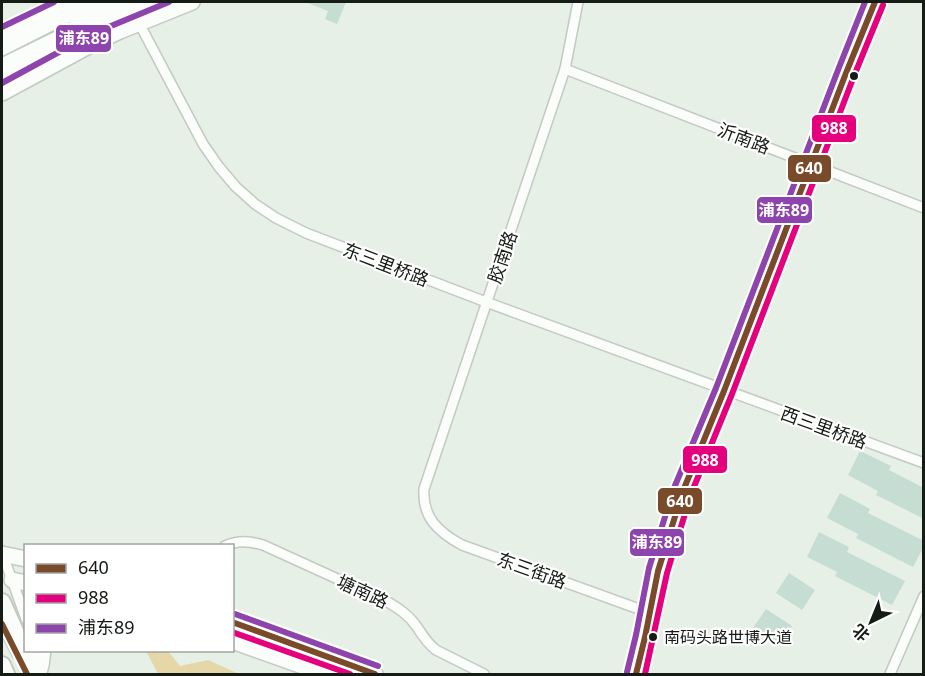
<svg xmlns="http://www.w3.org/2000/svg" width="925" height="676" viewBox="0 0 925 676" font-family="'Noto Sans','Noto Sans SC',sans-serif">
	<style>
		.green { fill: #e5d7a8 }
		.building { fill: #c5ddd3 }
		.lines { fill: none; stroke-linecap: round; stroke-linejoin: round }
		.street-casing { stroke: #c2cac2; stroke-width: 12 }
		.secondary-casing { stroke: #c2cac2; stroke-width: 16 }
		.primary-casing { stroke: #c2cac2; stroke-width: 18 }
		.highway-casing { stroke: #c2cac2; stroke-width: 20 }
		.street { stroke: #fbfdfb; stroke-width: 9 }
		.secondary { stroke: #fbfdfb; stroke-width: 14 }
		.primary { stroke: #fbfdfb; stroke-width: 15 }
		.highway { stroke: #fbfdfb; stroke-width: 16 }
		.bus-1-casing { stroke: #fff; stroke-width: 10 }
		.bus-2-casing { stroke: #fff; stroke-width: 10 }
		.bus-3-casing { stroke: #fff; stroke-width: 10 }
		.bus-1 { stroke: #7a4b2a; stroke-width: 6 }
		.bus-2 { stroke: #e5007d; stroke-width: 6 }
		.bus-3 { stroke: #8e44ad; stroke-width: 6 }
		.bus-dot { fill: #151b15; stroke: #fff; stroke-width: 2 }
		.labels { text-anchor: middle; dominant-baseline: central; stroke-width: 4.5; stroke-linejoin: round; paint-order: stroke }
		.bus-label { font-size: 16px; fill: #151b15; stroke: #fff; text-anchor: start }
		.street-label { font-size: 18px; fill: #151b15; stroke: #fff }
		.line-badge { stroke: #fff; stroke-width: 2 }
		.badge-label { font-size: 16px; text-anchor: middle; font-weight: bold; fill: #fff }
	</style>
	<rect width="100%" height="100%" fill="#e6f0e6"/>
	<path class="green" d="M146,651H168L180,666L208,660L239,674H158Z"/>
	<g class="building">
		<path d="M305,2H346L337,24L325,19L328,11Z"/>
		<path d="M860,451L891,466L889,470L924,488V519L876,495L878,491L848,475Z"/>
		<path d="M840,493L870,509L868,513L924,541V546L913,567L856,538L858,534L827,518Z"/>
		<path d="M819,532L849,547L847,552L905,581L892,605L835,576L837,572L807,557Z"/>
		<path d="M789,573L815,590L802,610L776,593Z"/>
		<path d="M766,609L792,626L779,645L753,628Z"/>
	</g>
	<g class="lines">
		<defs>
			<g id="street">
				<path d="M578,2L565,69L424,489C422,517 438,532 462,545L650,613"/>
				<path d="M139,23L203,144L219,167L236,187L255,204L276,218L306,233L486,302L924,463"/>
				<path d="M565,69L924,208"/>
				<path d="M225,546C238,540 249,541 263,545L386,601C398,608 409,615 417,627C423,636 427,643 436,650L484,674"/>
				<path d="M3,555L26,619"/>
				<path d="M2,624L17,654"/>
				<path d="M37,650L43,669L42,674"/>
				<path d="M44,666L46,650"/>
				<path d="M890,674L924,596"/>
			</g>
			<path id="secondary" d="M636,674L645,637L658,571L683,491L724,391L812,164L846,73L875,2"/>
			<g id="primary">
				<path d="M76,19L114,2"/>
				<path d="M2,37L74,2"/>
				<path d="M2,66L86,25L143,2"/>
				<path d="M2,93L98,41L120,31L192,2"/>
				<path d="M2,554L26,559"/>
				<path d="M12,580L26,583"/>
				<path d="M232,622L375,674"/>
				<path d="M232,641L325,674"/>
			</g>
			<g id="highway">
				<path d="M2,47L91,2"/>
				<path d="M2,76L76,40L169,2"/>
				<path d="M2,602L34,674"/>
				<path d="M2,665L6,674"/>
			</g>
		</defs>
		<use href="#street" class="street-casing"/>
		<use href="#secondary" class="secondary-casing"/>
		<use href="#primary" class="primary-casing"/>
		<use href="#highway" class="highway-casing"/>
		<use href="#street" class="street"/>
		<use href="#secondary" class="secondary"/>
		<use href="#primary" class="primary"/>
		<use href="#highway" class="highway"/>
		<defs>
			<g id="bus-1">
				<path d="M232,622L375,674"/>
				<path d="M2,624L27,674"/>
				<path d="M636,674L645,637L658,571L683,491L724,391L846,73L875,2"/>
			</g>
			<g id="bus-2">
				<path d="M232,632L350,674"/>
				<path d="M645,674L667,573L691,494L732,394L854,76L883,5"/>
			</g>
			<g id="bus-3">
				<path d="M2,27L54,2"/>
				<path d="M2,83L94,33L169,2"/>
				<path d="M235,614L378,666"/>
				<path d="M627,672L636,635L649,568L674,488L716,388L838,70L865,2"/>
			</g>
		</defs>
		<use href="#bus-1" class="bus-1-casing"/>
		<use href="#bus-2" class="bus-2-casing"/>
		<use href="#bus-3" class="bus-3-casing"/>
		<use href="#bus-1" class="bus-1"/>
		<use href="#bus-2" class="bus-2"/>
		<use href="#bus-3" class="bus-3"/>
	</g>
	<g class="bus-dot">
		<circle cx="854" cy="76" r="5"/>
		<circle cx="653" cy="637" r="5"/>
	</g>
	<g class="labels">
		<g class="bus-label">
			<text x="664" y="637">南码头路世博大道</text>
		</g>
		<g class="street-label">
			<text transform="translate(744 138) rotate(21)">沂南路</text>
			<text transform="translate(502 257) rotate(-71)">胶南路</text>
			<text transform="translate(386 264) rotate(21)">东三里桥路</text>
			<text transform="translate(824 427) rotate(20)">西三里桥路</text>
			<text transform="translate(532 570) rotate(20)">东三街路</text>
			<text transform="translate(363 591) rotate(25)">塘南路</text>
		</g>
	</g>
	<g class="line-badge">
		<rect x="55" y="24" width="57" height="29" rx="6" fill="#8e44ad"/>
		<rect x="811" y="114" width="46" height="29" rx="6" fill="#e5007d"/>
		<rect x="787" y="154" width="45" height="29" rx="6" fill="#7a4b2a"/>
		<rect x="756" y="196" width="57" height="28" rx="6" fill="#8e44ad"/>
		<rect x="682" y="445" width="46" height="29" rx="6" fill="#e5007d"/>
		<rect x="657" y="487" width="46" height="28" rx="6" fill="#7a4b2a"/>
		<rect x="629" y="528" width="56" height="29" rx="6" fill="#8e44ad"/>
	</g>
	<g class="badge-label">
		<text x="84" y="44">浦东89</text>
		<text x="834" y="134">988</text>
		<text x="809" y="174">640</text>
		<text x="784" y="216">浦东89</text>
		<text x="705" y="466">988</text>
		<text x="680" y="507">640</text>
		<text x="657" y="548">浦东89</text>
	</g>
	<rect width="925" height="676" fill="none" stroke="#151b15" stroke-width="6"/>
	<rect x="24" y="544" width="210" height="108" fill="#ffffff" stroke="#a1a4a1" stroke-width="1.5"/>
	<rect x="36" y="564" width="30" height="9" fill="#7a4b2a" stroke="#a1a4a1" stroke-width="1.5"/>
	<text x="78" y="574" font-size="18" fill="#151b15">640</text>
	<rect x="36" y="594" width="30" height="9" fill="#e5007d" stroke="#a1a4a1" stroke-width="1.5"/>
	<text x="78" y="604" font-size="18" fill="#151b15">988</text>
	<rect x="36" y="624" width="30" height="9" fill="#8e44ad" stroke="#a1a4a1" stroke-width="1.5"/>
	<text x="78" y="634" font-size="18" fill="#151b15">浦东89</text>
	<g transform="translate(871 622) rotate(223)" stroke="#ffffff" stroke-width="4.5" paint-order="stroke">
	<path d="M0-4.5L10 22L0 15L-10 22Z" fill="#151b15"/>
	<text y="-9" font-size="16" font-weight="bold" text-anchor="middle" fill="#151b15">北</text>
	</g>
</svg>
